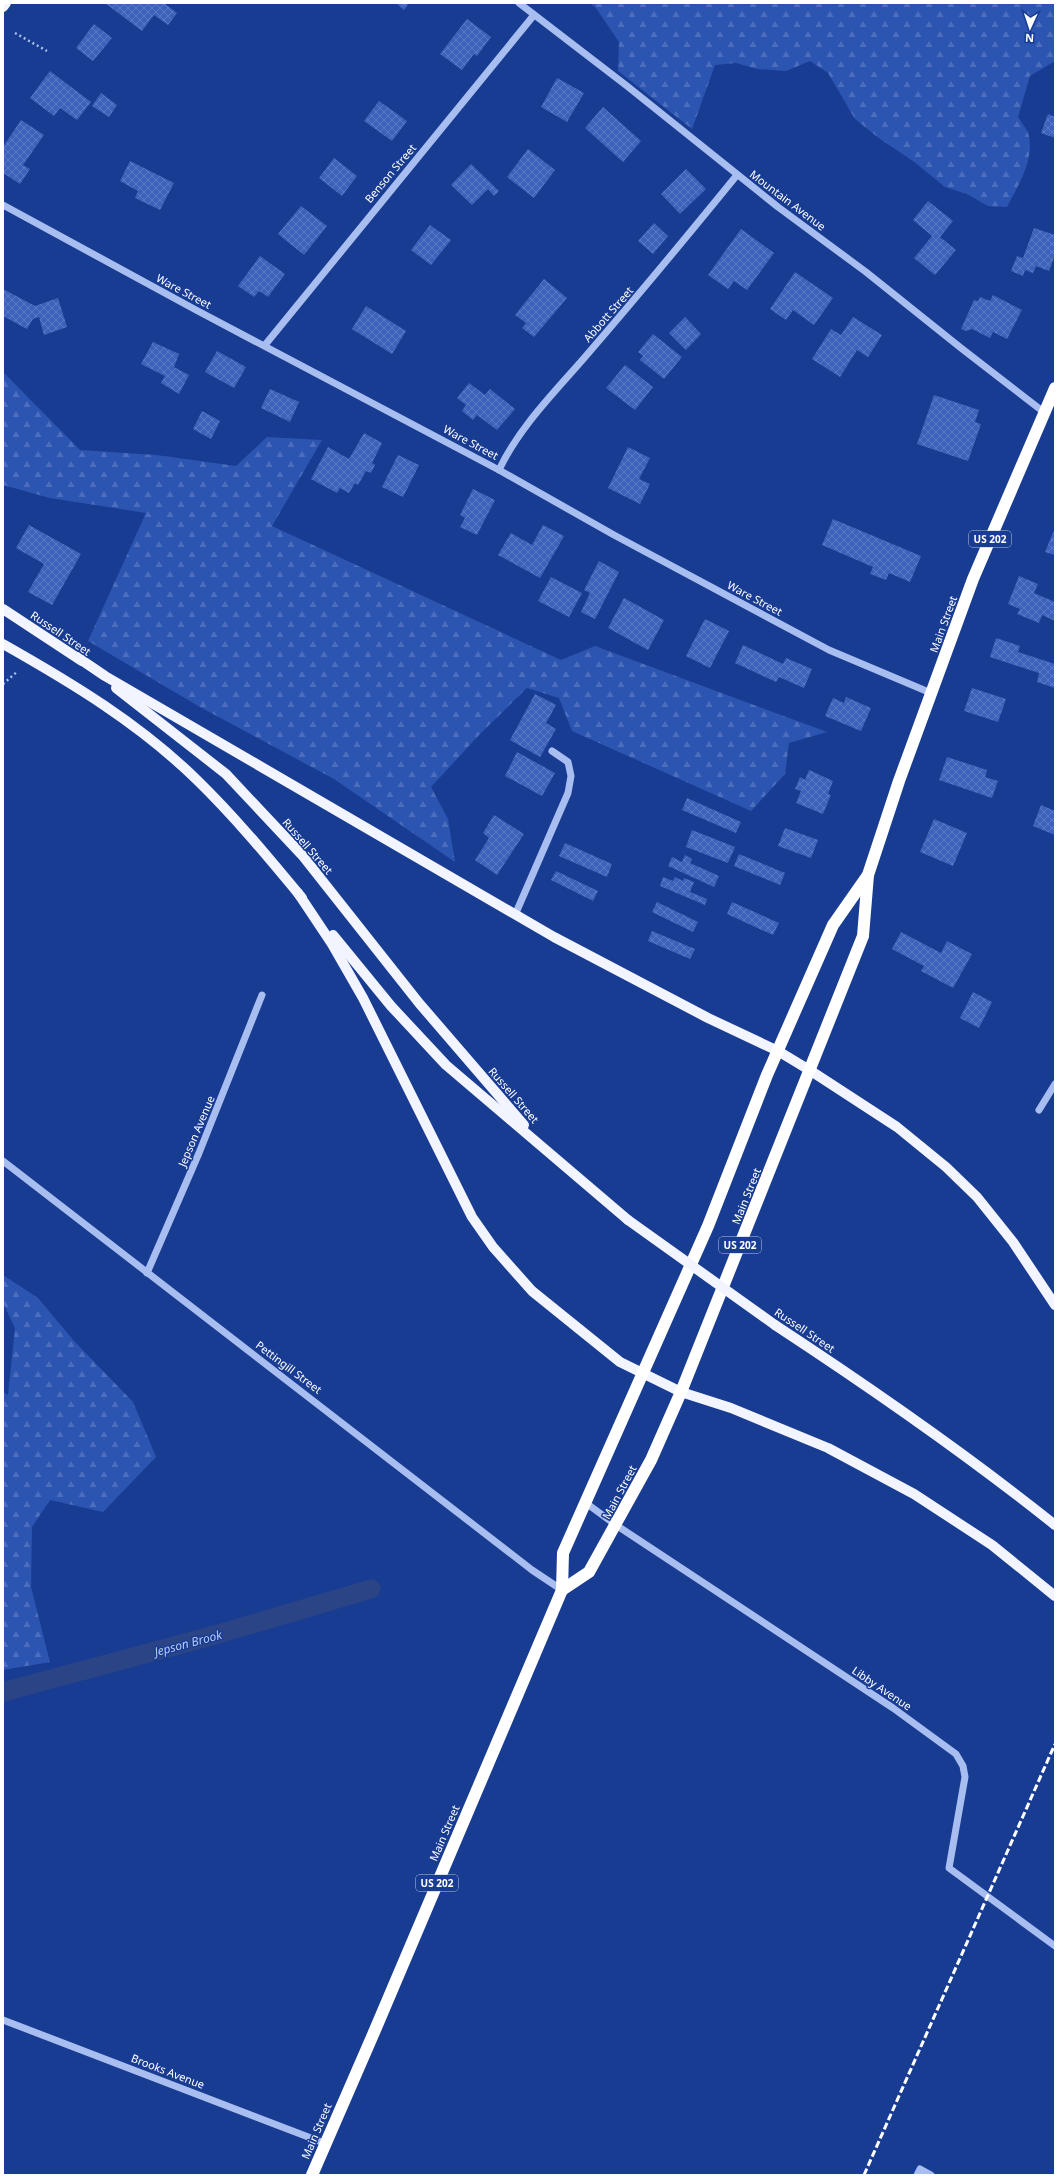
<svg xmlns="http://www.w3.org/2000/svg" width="1058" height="2178" viewBox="0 0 1058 2178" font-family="'Noto Sans',sans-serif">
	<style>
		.forest { fill: url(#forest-firs) }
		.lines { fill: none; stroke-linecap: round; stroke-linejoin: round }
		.canal { stroke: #2b4486; stroke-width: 19 }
		.building { fill: url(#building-cross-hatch) }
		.path { stroke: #a9bef0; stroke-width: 2.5; stroke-dasharray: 2 3; stroke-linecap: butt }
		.minor { stroke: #a9bef0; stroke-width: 7 }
		.major { stroke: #f2f5ff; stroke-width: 10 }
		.highway { stroke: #fff; stroke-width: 12 }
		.rail { stroke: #fff; stroke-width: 3; stroke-dasharray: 7 3; stroke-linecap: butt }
		.major-bridge { stroke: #f2f5ff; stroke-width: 10 }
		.labels { text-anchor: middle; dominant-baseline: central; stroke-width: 3; stroke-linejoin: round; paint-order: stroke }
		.shield { fill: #193c93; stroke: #bac4df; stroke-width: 1 }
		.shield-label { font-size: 10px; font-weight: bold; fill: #fff }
		.street-label { font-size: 11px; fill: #fff; stroke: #193c93 }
		.water-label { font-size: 12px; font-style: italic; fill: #b6c9f6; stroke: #193c93 }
	</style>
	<defs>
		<pattern id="forest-firs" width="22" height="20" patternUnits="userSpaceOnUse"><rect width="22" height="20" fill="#2c54b1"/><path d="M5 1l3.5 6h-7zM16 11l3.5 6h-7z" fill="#4c6ebd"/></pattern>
		<pattern id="building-cross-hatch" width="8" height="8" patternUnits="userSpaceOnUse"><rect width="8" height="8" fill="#3e62b9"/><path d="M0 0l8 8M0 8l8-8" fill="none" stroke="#5b7ac4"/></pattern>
	</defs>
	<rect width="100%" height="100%" fill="#193c93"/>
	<g class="forest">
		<path d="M590,3H1055V61L1030,76L1018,117C1021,122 1028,130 1029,136C1034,160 1018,186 1007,207L988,206L967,194L945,187L913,161L880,139L855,119L828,73L810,61L786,71L757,69L736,63L715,65L692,129L618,71L619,42L596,8Z"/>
		<path d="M3,372L80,450L156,455L236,466L267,437L322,440L272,526L561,660L595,646L827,732L789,743L785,774L751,811L572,731L559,698L527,688L481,733L431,787L448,819L455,862L334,779L200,707L88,641L146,513L50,498L3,485Z"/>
		<path d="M3,1275L38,1298L74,1341L133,1402L156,1457L103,1512L50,1500L32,1527L31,1587L50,1662L3,1670V1392L8,1395L15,1328L3,1303Z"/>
	</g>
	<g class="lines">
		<path class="canal" d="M3,1692L215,1635L371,1589"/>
	</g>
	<g class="building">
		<path d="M105,3H164L177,13L168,25L154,15L142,31Z"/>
		<path d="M396,3H409L404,10Z"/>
		<path d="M467,19L491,37L477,56L474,54L462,70L440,54Z"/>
		<path d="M94,24L112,38L93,61L76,48Z"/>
		<path d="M50,71L91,102L77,120L60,108L54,116L30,98Z"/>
		<path d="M557,78L584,93L567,122L541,107Z"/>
		<path d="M101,93L117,105L109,117L92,106Z"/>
		<path d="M379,101L407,121L392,141L364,121Z"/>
		<path d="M603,107L641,141L623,162L585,128Z"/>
		<path d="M1048,114L1055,117V138L1041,133Z"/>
		<path d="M21,120L44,135L23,165L30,169L20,184L3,173V147Z"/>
		<path d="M528,149L555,170L534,198L507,177Z"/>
		<path d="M334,158L357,176L342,196L319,178Z"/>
		<path d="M130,161L174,183L160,210L135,198L138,191L120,181Z"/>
		<path d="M471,164L499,191L494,196L488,189L472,205L451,185Z"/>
		<path d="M686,169L706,189L680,214L661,194Z"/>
		<path d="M928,201L953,221L940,237L956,250L935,275L914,258L932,236L913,220Z"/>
		<path d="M301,206L327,226L304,255L278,234Z"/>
		<path d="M654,223L668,236L653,254L638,241Z"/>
		<path d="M430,225L451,240L431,265L411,250Z"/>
		<path d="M1034,228L1055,235V255L1049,271L1036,266L1033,273L1025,270L1023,276L1011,271L1017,256L1023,258Z"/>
		<path d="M741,229L774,253L747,290L734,281L728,289L708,275Z"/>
		<path d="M260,256L285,274L268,297L259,291L254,297L238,286Z"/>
		<path d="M795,272L833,298L814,325L793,310L786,320L770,309Z"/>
		<path d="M544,279L567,298L534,337L522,328L526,323L515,315Z"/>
		<path d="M3,289L35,306L58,298L67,327L44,335L39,317L33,319L27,329L3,316Z"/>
		<path d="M993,295L1022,310L1007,339L993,332L990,338L972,329L966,331L961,329L974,300L978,301L980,297L990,301Z"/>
		<path d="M366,306L406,331L392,354L352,329Z"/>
		<path d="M685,317L701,334L686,350L669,333Z"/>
		<path d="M853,317L882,335L868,357L857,350L840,377L812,359L831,329L841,335Z"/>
		<path d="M653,334L682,357L664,379L640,360L643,356L638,352Z"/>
		<path d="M153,342L179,354L174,367L189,375L179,394L161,383L165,376L141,364Z"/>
		<path d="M217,351L246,367L234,388L205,372Z"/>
		<path d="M625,365L653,387L635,410L606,388Z"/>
		<path d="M469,383L485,395L490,389L515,409L497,430L477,415L473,420L462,411L466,405L457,398Z"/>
		<path d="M270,389L299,402L290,422L261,408Z"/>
		<path d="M934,395L979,410L975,422L981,424L968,461L917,444Z"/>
		<path d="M202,411L220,421L211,439L193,429Z"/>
		<path d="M364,433L382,443L372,463L375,465L371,473L366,471L358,485L355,483L349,493L340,488L337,493L311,479L328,447L349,459Z"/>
		<path d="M628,447L650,458L639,479L650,484L640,504L608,488Z"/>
		<path d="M398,455L419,465L403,497L382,487Z"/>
		<path d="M473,489L495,500L477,535L460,527L465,518L460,515Z"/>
		<path d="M833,519L921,556L910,582L889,573L886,580L870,574L873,567L822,545Z"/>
		<path d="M29,525L81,554L52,605L28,592L44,564L16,548Z"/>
		<path d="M543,525L564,536L540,578L498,555L511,533L532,545Z"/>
		<path d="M1055,528V555L1045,552Z"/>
		<path d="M599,561L619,572L595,619L581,612L590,593L584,590Z"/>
		<path d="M1019,576L1038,584L1034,593L1055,602V621L1042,615L1039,623L1017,614L1020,609L1008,604Z"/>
		<path d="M551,577L582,593L569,617L538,601Z"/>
		<path d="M624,598L664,620L648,650L608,628Z"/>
		<path d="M705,619L729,631L710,668L686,656Z"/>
		<path d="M996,638L1020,646L1018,652L1055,664V688L1037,682L1039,673L990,657Z"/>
		<path d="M743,645L783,664L786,658L812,669L804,688L779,677L776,682L735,663Z"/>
		<path d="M972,688L1006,699L998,722L964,711Z"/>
		<path d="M535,694L556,705L546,723L556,729L540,757L510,740Z"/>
		<path d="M846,697L871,708L861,731L825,716L833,698L844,703Z"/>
		<path d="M517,752L555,773L542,796L505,776Z"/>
		<path d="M947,757L987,770L985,777L998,781L992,798L939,780Z"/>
		<path d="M809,770L833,781L828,794L831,795L823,814L796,803L801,791L795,789L800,777L805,780Z"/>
		<path d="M687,798L741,822L736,833L682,810Z"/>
		<path d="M1041,805L1055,811V835L1033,826Z"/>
		<path d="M494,815L524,834L497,875L475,860L489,838L483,833Z"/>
		<path d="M934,819L967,833L953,866L920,852Z"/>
		<path d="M785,828L818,840L811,858L778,846Z"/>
		<path d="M692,830L735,847L728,863L686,847Z"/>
		<path d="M565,843L612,864L607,877L559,856Z"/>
		<path d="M739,854L785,873L780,885L734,866Z"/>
		<path d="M685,855L692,859L690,863L719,876L714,887L668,866L672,857L682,862Z"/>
		<path d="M556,871L598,891L593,901L551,880Z"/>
		<path d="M663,877L673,881L675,877L683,881L684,878L694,882L690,892L707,899L705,905L660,886Z"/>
		<path d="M657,902L698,922L693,932L652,912Z"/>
		<path d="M732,902L779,923L773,935L727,914Z"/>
		<path d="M652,931L695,949L690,959L648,941Z"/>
		<path d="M901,932L941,953L947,941L972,954L953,988L921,971L924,966L892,949Z"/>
		<path d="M973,992L992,1002L979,1028L960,1018Z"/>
	</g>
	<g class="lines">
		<g class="path">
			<path d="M15,33L47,51"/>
			<path d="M3,684L18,671"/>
		</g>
		<g class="minor">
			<path d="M519,3L627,86L778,207L866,272L961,348L1045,413"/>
			<path d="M3,205L196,310L499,470L614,535L829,650L931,693"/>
			<path d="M265,345L534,15"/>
			<path d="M499,470C520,425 559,388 591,350C641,292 689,234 737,175"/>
			<path d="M515,915L568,793L571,776L568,762L552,751"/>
			<path d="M1039,1110L1055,1084"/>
			<path d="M3,1161L532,1570L562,1590"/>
			<path d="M147,1273L199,1153L262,995"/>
			<path d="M586,1503L616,1525L893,1708L956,1754L963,1766L965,1777L949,1868L1055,1946"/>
			<path d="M3,2020L324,2143"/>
			<path d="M917,2175L920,2169L931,2175"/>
		</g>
		<g class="major">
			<path d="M3,7L6,3"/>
			<path d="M3,609L82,661"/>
			<path d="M3,644C72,683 140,724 197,780C235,817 268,857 302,898"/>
			<path d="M77,657L105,676L554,937L708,1018L778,1051L811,1071L897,1127L946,1167L977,1197L1013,1242L1055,1305"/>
			<path d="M116,688L226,774L302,855L419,1003L524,1125"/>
			<path d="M298,893L332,944L363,998L472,1217L493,1247L532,1291L620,1362L681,1392L731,1408L828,1448L914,1494L992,1545L1055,1596"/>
			<path d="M333,935L391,1006L446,1065L628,1220"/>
			<path d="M775,1325C871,1388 965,1453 1055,1525"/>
		</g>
		<g class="highway">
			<path d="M562,1590L589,1572L651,1460L681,1392L863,936L868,875L899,781L973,579L1055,388"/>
			<path d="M312,2175L375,2030L562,1590L563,1553L708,1226L767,1075L833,925L868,875"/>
		</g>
		<path class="rail" d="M864,2175L1055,1744"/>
		<path class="major-bridge" d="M628,1220L775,1325"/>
	</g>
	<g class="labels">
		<g class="shield">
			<rect x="969" y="531" width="42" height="16" rx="3"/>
			<rect x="719" y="1237" width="42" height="16" rx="3"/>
			<rect x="416" y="1875" width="42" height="16" rx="3"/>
		</g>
		<g class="shield-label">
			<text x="990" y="539">US 202</text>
			<text x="740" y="1245">US 202</text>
			<text x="437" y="1883">US 202</text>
		</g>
		<g class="street-label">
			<text transform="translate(390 173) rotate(-50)">Benson Street</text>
			<text transform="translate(788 200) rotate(37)">Mountain Avenue</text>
			<text transform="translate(184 291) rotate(28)">Ware Street</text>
			<text transform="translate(608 314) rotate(-49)">Abbott Street</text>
			<text transform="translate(471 442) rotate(28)">Ware Street</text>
			<text transform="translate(755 598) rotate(28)">Ware Street</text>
			<text transform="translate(943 624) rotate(-70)">Main Street</text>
			<text transform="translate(61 633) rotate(34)">Russell Street</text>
			<text transform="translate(308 846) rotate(49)">Russell Street</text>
			<text transform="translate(514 1095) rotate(49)">Russell Street</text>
			<text transform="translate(196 1131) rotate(-67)">Jepson Avenue</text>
			<text transform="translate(746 1196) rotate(-68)">Main Street</text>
			<text transform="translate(805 1330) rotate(34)">Russell Street</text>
			<text transform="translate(289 1367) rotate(37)">Pettingill Street</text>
			<text transform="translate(619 1492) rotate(-62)">Main Street</text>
			<text transform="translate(882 1688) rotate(34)">Libby Avenue</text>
			<text transform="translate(444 1833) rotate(-67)">Main Street</text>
			<text transform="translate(168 2071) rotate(21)">Brooks Avenue</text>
			<text transform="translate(316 2131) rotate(-67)">Main Street</text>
		</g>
		<g class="water-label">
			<text transform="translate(188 1643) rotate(-15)">Jepson Brook</text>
		</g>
	</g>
	<rect width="1058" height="2178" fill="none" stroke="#ffffff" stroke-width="8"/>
	<g transform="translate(1030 28) rotate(183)" stroke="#193c93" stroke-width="3" paint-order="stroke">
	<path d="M0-3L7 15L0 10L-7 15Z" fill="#ffffff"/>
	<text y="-6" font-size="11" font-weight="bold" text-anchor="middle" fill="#ffffff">N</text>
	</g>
</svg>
